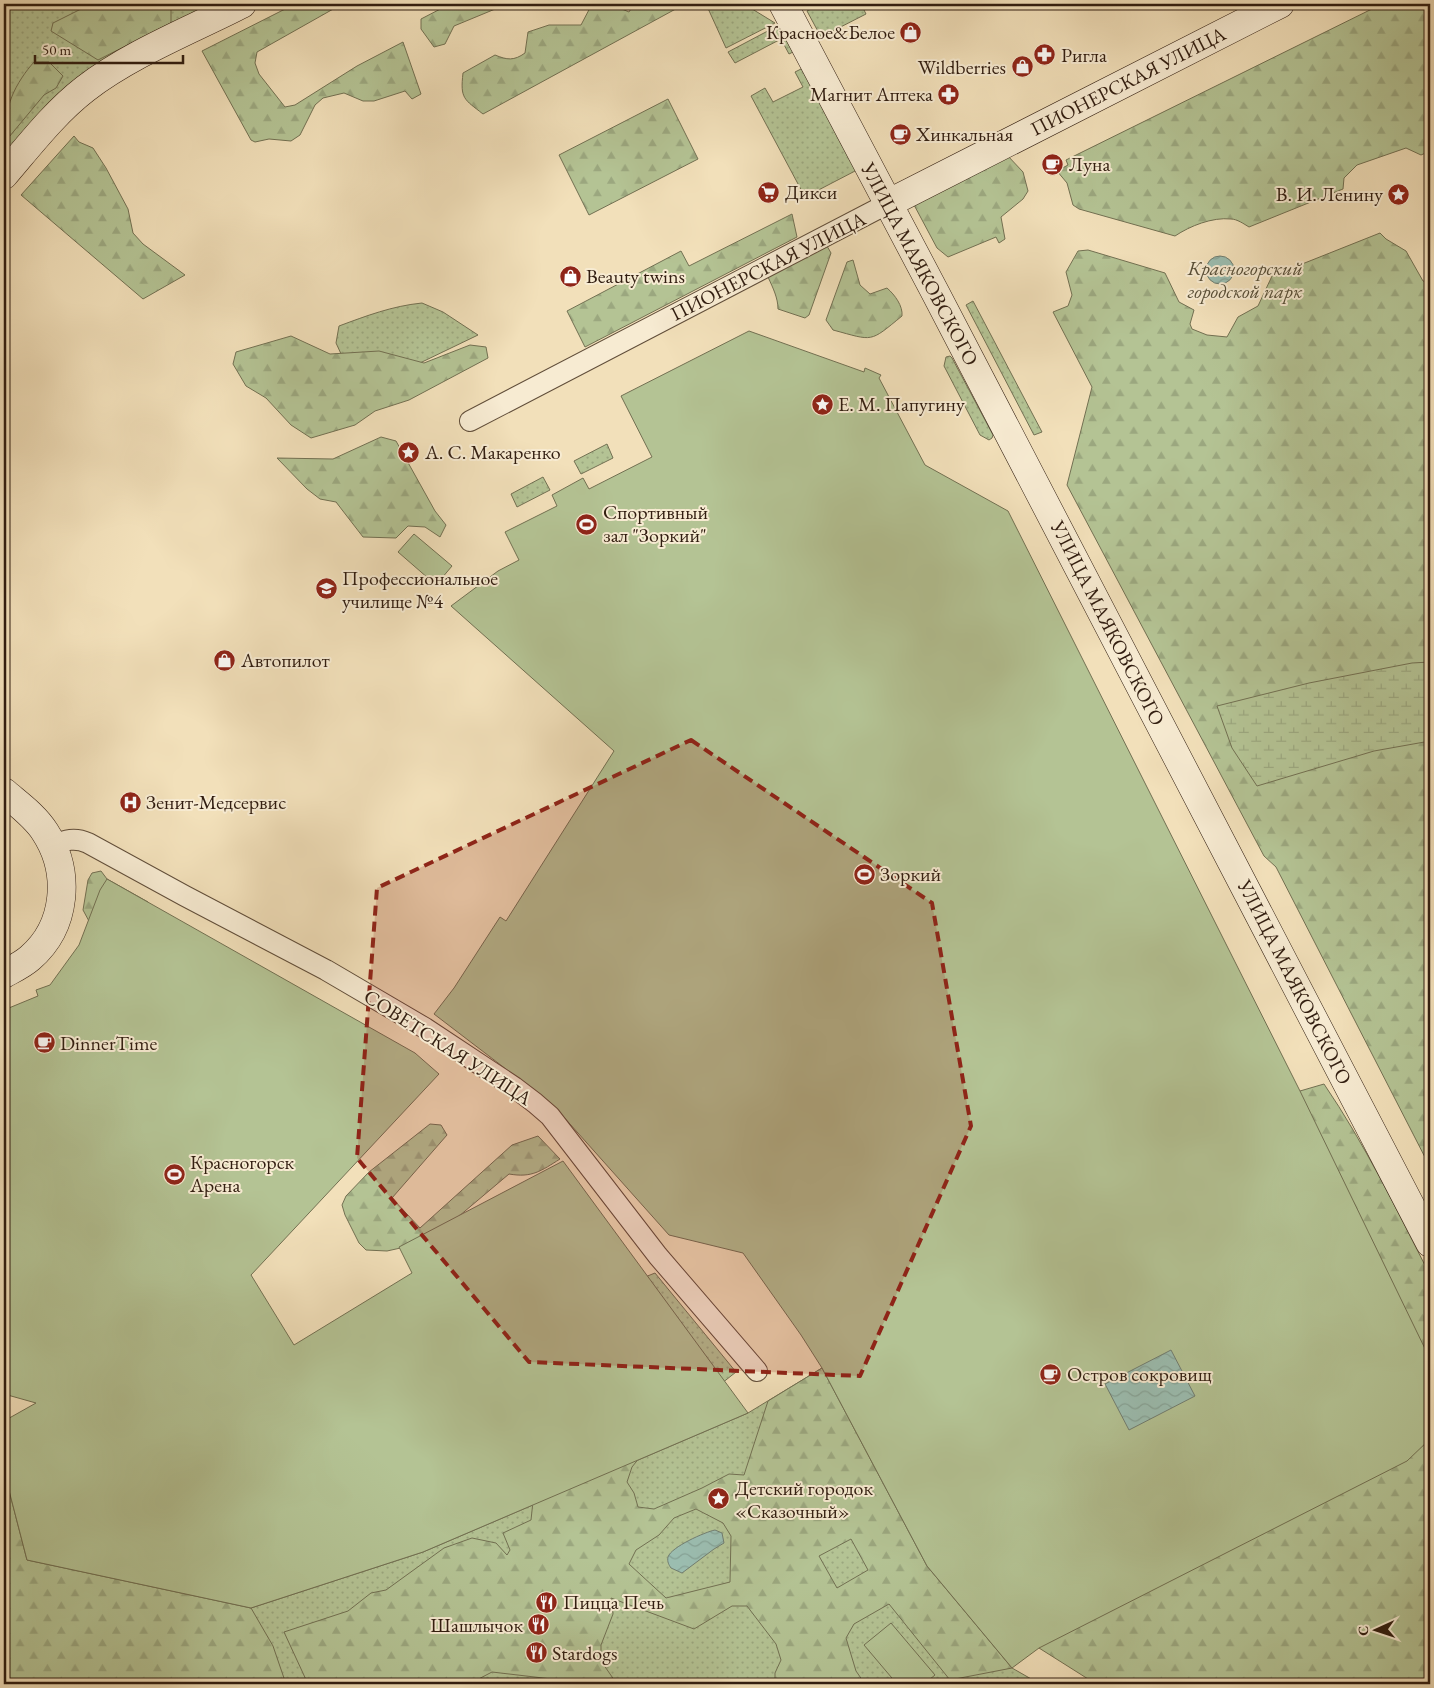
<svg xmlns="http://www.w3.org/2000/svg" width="1434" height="1688" viewBox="0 0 1434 1688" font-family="'EB Garamond',serif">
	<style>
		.grass { fill: url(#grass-dots); stroke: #727052 }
		.forest { fill: url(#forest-firs); stroke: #727052; fill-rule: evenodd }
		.wetland { fill: url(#wetland-marsh); stroke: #727052 }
		.pitch { fill: #b4c394; stroke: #727052 }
		.water { fill: url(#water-waves); stroke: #717d70 }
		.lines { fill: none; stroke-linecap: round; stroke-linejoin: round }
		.street-casing { stroke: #614e3a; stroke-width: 22 }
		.secondary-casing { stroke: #311d10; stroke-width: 29 }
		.street { stroke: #f7ebd2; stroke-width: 20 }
		.secondary { stroke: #f7ebd2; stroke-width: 28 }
		.marked { fill: #8f2418; fill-opacity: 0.2; stroke: #8f2418; stroke-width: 4; stroke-dasharray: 10 6; stroke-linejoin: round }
		.labels { text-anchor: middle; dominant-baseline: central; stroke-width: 4; stroke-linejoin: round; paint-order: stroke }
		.poi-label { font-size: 20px; fill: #311d10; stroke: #f7ebd2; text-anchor: start }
		.street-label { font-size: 20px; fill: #311d10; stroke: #f7ebd2 }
		.park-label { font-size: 20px; font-style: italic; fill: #584f38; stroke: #f7ebd2 }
	</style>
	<defs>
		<pattern id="grass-dots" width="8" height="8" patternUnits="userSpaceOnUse" patternTransform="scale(1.25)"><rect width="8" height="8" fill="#b4c394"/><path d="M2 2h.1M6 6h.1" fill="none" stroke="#9ba77f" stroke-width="1.8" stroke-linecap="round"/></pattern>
		<pattern id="forest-firs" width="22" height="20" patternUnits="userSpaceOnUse" patternTransform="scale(1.25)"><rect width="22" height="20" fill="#b4c394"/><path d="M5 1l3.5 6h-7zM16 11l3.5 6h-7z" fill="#9ba77f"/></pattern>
		<pattern id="wetland-marsh" width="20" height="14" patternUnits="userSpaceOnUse" patternTransform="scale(1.25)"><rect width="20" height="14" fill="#b4c394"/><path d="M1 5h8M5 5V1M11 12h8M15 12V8" fill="none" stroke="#9ba77f"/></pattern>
		<pattern id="water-waves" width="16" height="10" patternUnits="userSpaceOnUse" patternTransform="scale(1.25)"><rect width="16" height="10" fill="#9bbdb0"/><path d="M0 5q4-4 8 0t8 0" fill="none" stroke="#86a296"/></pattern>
	</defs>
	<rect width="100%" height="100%" fill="#f2e0ba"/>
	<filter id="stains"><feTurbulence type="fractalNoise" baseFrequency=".004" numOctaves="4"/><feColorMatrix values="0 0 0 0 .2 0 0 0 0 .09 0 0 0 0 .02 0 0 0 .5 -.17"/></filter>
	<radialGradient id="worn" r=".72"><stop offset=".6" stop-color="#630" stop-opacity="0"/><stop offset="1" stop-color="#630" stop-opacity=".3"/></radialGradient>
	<g class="grass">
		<path d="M4,4H221L4,154Z"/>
		<path d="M706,4H744L775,23L726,48Z"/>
		<path d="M821,4H861L866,14L821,37L807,11Z"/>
		<path d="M781,24L795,51L789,54L781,39L735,63L728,52Z"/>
		<path d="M803,68L857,170L805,197L751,96L765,88L773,102L803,87L795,72Z"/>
		<path d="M973,301L1042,432L1034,435L966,305Z"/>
		<path d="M422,303L443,312L478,335L395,375L348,369L336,343L339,326C366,316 392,306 422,303Z"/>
		<path d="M950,356L952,358L993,435L992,438L989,440L980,435L944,366L946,357Z"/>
		<path d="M607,444L613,458L581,474L574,461Z"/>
		<path d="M543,477L550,490L517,507L511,494Z"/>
		<path d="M655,1273L736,1372L688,1410L635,1281Z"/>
		<path d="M822,1368L927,1566L1012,1668L1040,1684H4V1471L27,1560L251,1608L423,1552L748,1413Z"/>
	</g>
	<g class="forest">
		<path d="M91,4H168L171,9V23L98,60L51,31L53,23Z"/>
		<path d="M295,4H338L335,8L257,52L255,63L259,74L285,107L295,105L357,66L403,42L421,94L412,99L405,91L374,101H363L344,93L323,98L315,105L300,135L291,141L269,139L255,142L251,140L202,51Z"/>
		<path d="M450,4H503L500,7L454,26L445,44L434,47L421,29V19Z"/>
		<path d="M592,4H610L629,12L634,4H683V5L483,114C464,99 460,99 463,73L495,55C507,60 514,61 525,53L528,32L549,25H581Z"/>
		<path d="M1382,4H1430V151L1421,155L1406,148L1357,165L1344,178L1343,189L1249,227C1244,224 1237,219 1231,219C1212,217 1190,226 1175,236L1079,209L1073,205L1067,183L1057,171L1068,165L1066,160Z"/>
		<path d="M34,62H49L63,76L56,88L44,95L9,137C0,111 17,81 34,62Z"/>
		<path d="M668,99L698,159L589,215L559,155Z"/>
		<path d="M74,136L79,142L93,148L106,168L128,209L133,233L143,244L185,275L143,299L21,195Z"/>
		<path d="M1007,155L1023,172L1028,191L1023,199L1001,217L1005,239L999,243L996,237L948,257L937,248L913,203Z"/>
		<path d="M792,214L797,237L585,347L567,311L681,251L689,266Z"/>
		<path d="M1380,233L1386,239L1406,251L1423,281L1430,283V1167L1276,867L1264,856L1067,485L1092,387L1053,312L1068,306L1072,295L1066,272L1078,251L1088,250L1165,273L1179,302L1194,310L1190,324L1192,329L1207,335L1227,337L1238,317L1258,306L1272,276Z"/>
		<path d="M827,246L831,253L809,315L805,318L778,309C778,298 773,288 768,277Z"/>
		<path d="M853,260L860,285L870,294L887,288C895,295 903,306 902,316C869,343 874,341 833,330L826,320L847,262Z"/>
		<path d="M291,336L330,354L379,351L424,363L470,345L486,347L488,358L409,400L375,411L355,425L311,438L291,425L266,398L246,386L233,364L236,352Z"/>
		<path d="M381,437L396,441L435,511L446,525L440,537L425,527L408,526L396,538L363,537L336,502L320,499L307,489L277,458L333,459Z"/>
		<path d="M101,871L107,879L148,902L90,923L83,910L88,880L92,873Z"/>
		<path d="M1324,1084C1365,1144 1397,1211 1430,1275V1684H1096L1039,1648L1282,1152L1300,1091Z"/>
		<path d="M430,1124L441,1125L447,1135L392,1198L420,1228L512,1145L538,1136L560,1159C541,1171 532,1178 509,1174L452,1222L405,1247L387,1251L366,1250L359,1243L345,1215L342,1205L346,1196L369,1172Z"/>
		<path d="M822,1368L927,1566L1012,1668L950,1680L889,1604L854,1624L846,1638L856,1671L865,1684H775V1673L781,1660L776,1644L747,1606H732L694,1629L611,1598L613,1614L601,1645V1661L617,1684H562L560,1680L492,1672L469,1684H308L284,1632L348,1611L371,1593L386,1590L444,1548L472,1538L496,1543L507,1555L510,1550L503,1533L531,1520L534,1492L648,1447L632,1467L627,1482L634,1493L638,1507L654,1509L702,1488L729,1474L744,1475L768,1401ZM696,1509L723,1523L731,1536L730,1582L666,1598L629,1564L636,1550L659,1535L674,1518ZM851,1539L868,1570L837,1588L819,1556Z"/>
		<path d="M4,1471L27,1560L251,1608L273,1646L286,1684H4Z"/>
	</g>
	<path class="wetland" d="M1430,662V741L1374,751L1257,786L1232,748L1217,706L1309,683L1412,663Z"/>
	<g class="pitch">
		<path d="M749,331L864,372L865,368L881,375L879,378L925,465L1008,511L1300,1091L1430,1359V1439L1407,1461L1039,1648L1012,1668L927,1566L822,1368L801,1335L743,1253L669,1235L553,1105L434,1014L454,988L500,917L506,921L614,751L451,606L498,571L519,560L505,532L557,506L552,495L583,478L589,489L652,457L621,396Z"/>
		<path d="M414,534L452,566L436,585L398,552Z"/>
		<path d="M107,879L415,1053L439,1074L251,1275L294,1345L412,1273L399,1247L563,1161L748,1413L423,1552L251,1608L27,1560L4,1471V1421L36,1403L4,1394V1010L38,996L36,990L50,985L79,945L100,890Z"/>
		<path d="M891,1623L935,1675L924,1684H897L864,1645Z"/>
	</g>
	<g class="water">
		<circle cx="1220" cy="270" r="14"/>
		<path d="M1171,1350L1195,1396L1129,1430L1105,1384Z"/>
		<path d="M715,1530L722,1533L724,1543L714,1549L682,1573L671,1568C669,1565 667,1562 668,1557C671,1547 705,1532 715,1530Z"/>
	</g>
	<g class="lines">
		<defs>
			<g id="street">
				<path d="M470,421L889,203"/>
				<path d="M53,845C65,840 75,837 88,843L185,896L326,970L425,1028L514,1087L535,1103L550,1116L658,1256L757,1371"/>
			</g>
			<g id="secondary">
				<path d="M783,4L936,294L1430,1243"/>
				<path d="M4,175C29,146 54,113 85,89C130,54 191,30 242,4"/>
				<path d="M889,203L1280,4"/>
				<path d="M4,792C18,804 35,816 45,832C71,872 67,926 30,958C22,965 13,969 4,974"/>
			</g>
		</defs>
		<use href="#street" class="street-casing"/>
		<use href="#secondary" class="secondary-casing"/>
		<use href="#street" class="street"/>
		<use href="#secondary" class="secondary"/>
	</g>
	<path class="marked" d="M691,740L932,903L971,1126L860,1376L529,1362L357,1158L377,888Z"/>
	<defs>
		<symbol id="shop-disc" viewBox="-11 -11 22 22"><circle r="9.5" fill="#8f2418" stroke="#f7ebd2"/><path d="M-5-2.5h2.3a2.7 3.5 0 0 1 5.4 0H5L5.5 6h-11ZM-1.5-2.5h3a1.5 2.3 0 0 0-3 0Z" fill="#fff"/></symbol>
		<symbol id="pharmacy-disc" viewBox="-11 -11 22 22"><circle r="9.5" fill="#8f2418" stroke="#f7ebd2"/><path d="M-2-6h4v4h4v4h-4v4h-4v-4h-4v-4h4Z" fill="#fff"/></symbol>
		<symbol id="cafe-disc" viewBox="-11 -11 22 22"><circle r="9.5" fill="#8f2418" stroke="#f7ebd2"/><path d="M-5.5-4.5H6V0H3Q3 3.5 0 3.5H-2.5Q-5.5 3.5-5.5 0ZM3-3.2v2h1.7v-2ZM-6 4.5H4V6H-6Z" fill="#fff"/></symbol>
		<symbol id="supermarket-disc" viewBox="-11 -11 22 22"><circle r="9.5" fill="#8f2418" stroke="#f7ebd2"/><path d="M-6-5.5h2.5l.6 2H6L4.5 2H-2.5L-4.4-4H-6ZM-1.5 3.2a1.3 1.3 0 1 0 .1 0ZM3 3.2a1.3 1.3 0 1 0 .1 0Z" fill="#fff"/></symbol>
		<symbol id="sight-disc" viewBox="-11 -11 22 22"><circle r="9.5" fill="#8f2418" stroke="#f7ebd2"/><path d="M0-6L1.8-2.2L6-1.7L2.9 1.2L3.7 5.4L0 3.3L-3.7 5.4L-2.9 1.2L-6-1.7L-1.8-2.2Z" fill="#fff"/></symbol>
		<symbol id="stadium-disc" viewBox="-11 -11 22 22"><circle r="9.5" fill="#8f2418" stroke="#f7ebd2"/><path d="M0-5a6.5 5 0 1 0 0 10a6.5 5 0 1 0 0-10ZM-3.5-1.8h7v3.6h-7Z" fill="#fff"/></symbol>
		<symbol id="university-disc" viewBox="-11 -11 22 22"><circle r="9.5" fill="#8f2418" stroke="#f7ebd2"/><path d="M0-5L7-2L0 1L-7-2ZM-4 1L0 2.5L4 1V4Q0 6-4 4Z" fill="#fff"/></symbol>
		<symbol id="hospital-disc" viewBox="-11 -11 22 22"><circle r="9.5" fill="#8f2418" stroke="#f7ebd2"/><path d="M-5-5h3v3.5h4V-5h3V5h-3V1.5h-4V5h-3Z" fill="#fff"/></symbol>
		<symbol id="restaurant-disc" viewBox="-11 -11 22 22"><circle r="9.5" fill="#8f2418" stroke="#f7ebd2"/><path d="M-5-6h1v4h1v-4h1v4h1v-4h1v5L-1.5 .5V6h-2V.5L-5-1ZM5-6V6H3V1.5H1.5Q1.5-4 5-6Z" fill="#fff"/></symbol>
	</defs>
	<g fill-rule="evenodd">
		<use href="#shop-disc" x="898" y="20" width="25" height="25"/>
		<use href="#pharmacy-disc" x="1032" y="42" width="25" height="25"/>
		<use href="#shop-disc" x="1010" y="54" width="25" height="25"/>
		<use href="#pharmacy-disc" x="936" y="82" width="25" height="25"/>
		<use href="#cafe-disc" x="888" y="122" width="25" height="25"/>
		<use href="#cafe-disc" x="1040" y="152" width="25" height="25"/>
		<use href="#supermarket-disc" x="756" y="180" width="25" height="25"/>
		<use href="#sight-disc" x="1386" y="182" width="25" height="25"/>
		<use href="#shop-disc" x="558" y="264" width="25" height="25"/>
		<use href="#sight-disc" x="810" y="392" width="25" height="25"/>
		<use href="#sight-disc" x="396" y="440" width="25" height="25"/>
		<use href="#stadium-disc" x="574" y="512" width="25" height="25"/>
		<use href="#university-disc" x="314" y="576" width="25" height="25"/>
		<use href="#shop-disc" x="212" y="648" width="25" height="25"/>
		<use href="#hospital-disc" x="118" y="790" width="25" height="25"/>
		<use href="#stadium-disc" x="852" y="862" width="25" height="25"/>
		<use href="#cafe-disc" x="32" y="1030" width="25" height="25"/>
		<use href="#stadium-disc" x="162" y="1162" width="25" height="25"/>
		<use href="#cafe-disc" x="1038" y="1362" width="25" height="25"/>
		<use href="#sight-disc" x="706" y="1486" width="25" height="25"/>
		<use href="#restaurant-disc" x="534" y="1590" width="25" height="25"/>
		<use href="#restaurant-disc" x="526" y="1612" width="25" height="25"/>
		<use href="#restaurant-disc" x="524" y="1640" width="25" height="25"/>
	</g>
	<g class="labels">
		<g class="poi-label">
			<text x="895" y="32" text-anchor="end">Красное&amp;Белое</text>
			<text x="1061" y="55">Ригла</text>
			<text x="1006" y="67" text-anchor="end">Wildberries</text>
			<text x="933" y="94" text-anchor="end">Магнит Аптека</text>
			<text x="916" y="134">Хинкальная</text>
			<text x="1069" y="164">Луна</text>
			<text x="785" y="192">Дикси</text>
			<text x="1383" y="194" text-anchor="end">В. И. Ленину</text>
			<text x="586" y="276">Beauty twins</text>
			<text x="838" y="404">Е. М. Папугину</text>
			<text x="425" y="452">А. С. Макаренко</text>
			<text x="603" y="512">Спортивный<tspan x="603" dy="23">зал "Зоркий"</tspan></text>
			<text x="342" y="578">Профессиональное<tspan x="342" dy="23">училище №4</tspan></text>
			<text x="241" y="660">Автопилот</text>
			<text x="146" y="802">Зенит-Медсервис</text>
			<text x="880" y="874">Зоркий</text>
			<text x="60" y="1043">DinnerTime</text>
			<text x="190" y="1162">Красногорск<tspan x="190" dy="23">Арена</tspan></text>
			<text x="1067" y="1374">Остров сокровищ</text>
			<text x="735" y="1488">Детский городок<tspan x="735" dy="23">«Сказочный»</tspan></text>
			<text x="563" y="1602">Пицца Печь</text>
			<text x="523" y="1625" text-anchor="end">Шашлычок</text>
			<text x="552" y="1653">Stardogs</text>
		</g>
		<g class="street-label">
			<text transform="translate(1128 81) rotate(-27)">ПИОНЕРСКАЯ УЛИЦА</text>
			<text transform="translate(920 264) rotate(62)">УЛИЦА МАЯКОВСКОГО</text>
			<text transform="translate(768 266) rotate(-27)">ПИОНЕРСКАЯ УЛИЦА</text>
			<text transform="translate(1108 623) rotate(63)">УЛИЦА МАЯКОВСКОГО</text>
			<text transform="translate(1295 982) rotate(63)">УЛИЦА МАЯКОВСКОГО</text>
			<text transform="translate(448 1047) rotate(33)">СОВЕТСКАЯ УЛИЦА</text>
		</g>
		<g class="park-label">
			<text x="1245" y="268">Красногорский<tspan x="1245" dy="23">городской парк</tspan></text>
		</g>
	</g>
	<rect width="1434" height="1688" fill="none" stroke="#f2e0ba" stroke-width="20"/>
	<rect x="5" y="5" width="1424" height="1678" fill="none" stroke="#311d10" stroke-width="2.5"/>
	<rect x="10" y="10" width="1414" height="1668" fill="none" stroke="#311d10"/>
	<g transform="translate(1376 1630) rotate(267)" stroke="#f7ebd2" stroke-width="4" paint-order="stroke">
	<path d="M0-4L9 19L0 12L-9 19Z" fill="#311d10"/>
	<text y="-8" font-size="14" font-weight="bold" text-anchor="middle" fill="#311d10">С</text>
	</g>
	<path d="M35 55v8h148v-8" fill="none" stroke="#311d10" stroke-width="2.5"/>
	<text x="42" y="55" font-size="15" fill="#311d10" stroke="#f7ebd2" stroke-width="4" paint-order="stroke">50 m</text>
	<rect width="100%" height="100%" filter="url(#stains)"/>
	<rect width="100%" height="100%" fill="url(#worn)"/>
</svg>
